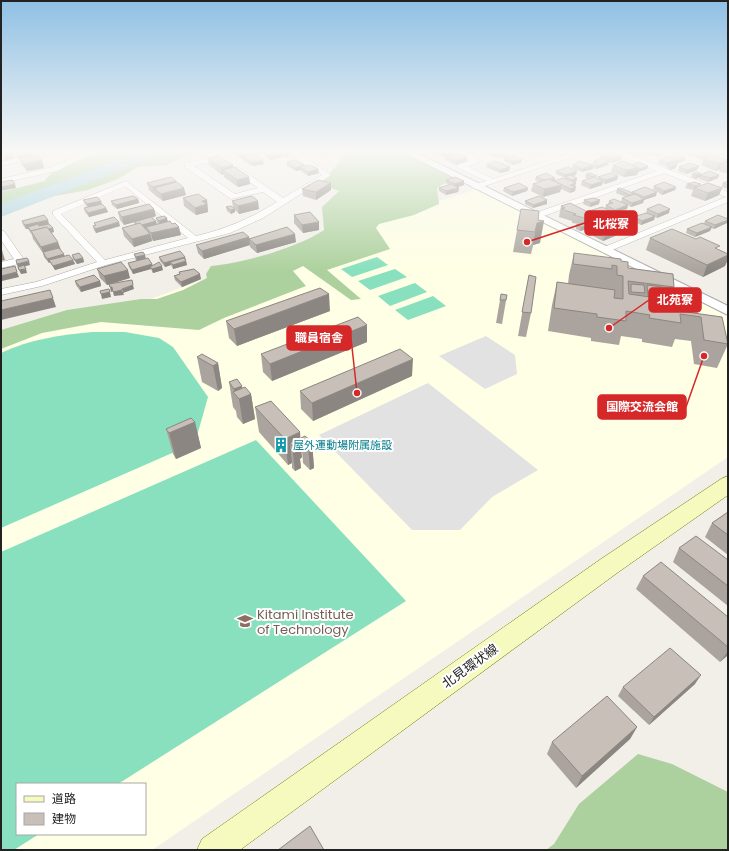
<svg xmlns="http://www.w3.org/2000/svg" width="729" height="851" viewBox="0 0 729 851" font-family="Poppins,'Noto Sans JP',sans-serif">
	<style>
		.education { fill: #ffffe5; fill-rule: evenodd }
		.forest { fill: #add19e }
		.pitch { fill: #88e0be }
		.parking { fill: #e2e2e2 }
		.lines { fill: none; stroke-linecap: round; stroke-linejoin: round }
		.river { fill: #aad3df; fill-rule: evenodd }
		.minor-casing { stroke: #a9a9a9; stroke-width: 1 }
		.tertiary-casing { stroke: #a9a9a9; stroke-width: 2 }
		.secondary-casing { stroke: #707d05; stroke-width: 1 }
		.minor { fill: #fff; fill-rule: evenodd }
		.tertiary { fill: #fff; fill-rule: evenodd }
		.secondary { fill: #f7fabf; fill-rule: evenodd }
		.wall { fill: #aba49e }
		.shaded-wall { fill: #8b8681 }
		.building { fill: #c7bfb8; stroke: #8b8681 }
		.labels { text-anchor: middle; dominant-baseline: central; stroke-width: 4; stroke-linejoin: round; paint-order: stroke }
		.culture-label { font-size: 11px; fill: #0d838f; stroke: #fff; text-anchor: start }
		.near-education-label { font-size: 13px; fill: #785e54; stroke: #fff; text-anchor: start }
		.near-street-label { font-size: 13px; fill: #222; stroke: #fff }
		.leader { fill: none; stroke: #d62828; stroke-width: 1.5 }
		.callout-dot { fill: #d62828; stroke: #fff; stroke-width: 1.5 }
		.callout { fill: #d62828; stroke: #d62828; stroke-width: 1.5 }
		.callout-label { font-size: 12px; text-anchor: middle; font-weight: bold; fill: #fff }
	</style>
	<rect width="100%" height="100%" fill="#f2efe9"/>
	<path class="education" d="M477,189L728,315V457L152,850H1V342L145,301L255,261ZM17,784H145V834H17Z"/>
	<g class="forest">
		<path d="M106,151H195L167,165L138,167L118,179L88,190L28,201L1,210V192L45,181C53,166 89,155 106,151Z"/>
		<path d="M348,151H399L454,178L437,188L439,204L414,215L379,224L376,228L390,249L327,270L361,299L351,300L303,266L293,271L306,286L224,318L199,330L101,322L42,333L1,349V330L67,310L141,299H157L183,290L207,278L206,274L211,266C243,263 297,248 324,230L322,207L339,191L321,184Z"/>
		<path d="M638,754L672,764L728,792V850H546L554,844L579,804Z"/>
	</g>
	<g class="pitch">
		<path d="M377,257L388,265L352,277L341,269Z"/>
		<path d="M395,269L407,277L370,290L358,281Z"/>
		<path d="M415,283L427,292L390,306L378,296Z"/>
		<path d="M433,296L446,306L408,320L395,310Z"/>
		<path d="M92,332H125L159,338L173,347L208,397L195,443L1,528V353C30,339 61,335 92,332Z"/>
		<path d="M256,440L406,601L118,784H17V834H39L14,850H1V552Z"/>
	</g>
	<g class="parking">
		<path d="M486,336L515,355L517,374L485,389L439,356Z"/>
		<path d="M428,383L538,470L492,497L460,530H412L319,435Z"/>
	</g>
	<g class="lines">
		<path class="river" d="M140,151H164L162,154L1,217V204Z"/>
		<defs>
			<g id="minor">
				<path d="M50,151H66L1,166V162Z"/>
				<path d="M77,151H85L89,155L57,171L1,183V179L52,167L80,155Z"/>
				<path d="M286,151H295L331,175L263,218L230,233L106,265L42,286L1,295V289L36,282L97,262L53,215V211L126,181L196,236C226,229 251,218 277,202L263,192L231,199L185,167V163L221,156V160L194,166L235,194L258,188L231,169L238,167L283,198L322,175ZM125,186L188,238L105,260L61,214Z"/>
				<path d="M455,151H464L479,159V163L467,166L493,179L577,151H589L476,189L472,187L473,185L486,181L458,168V164L470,161Z"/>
				<path d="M609,151H620L728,192V202L605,253L602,252V248L726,197L664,173L538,218H532V214L657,171Z"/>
				<path d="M698,151H709L728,158V163Z"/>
				<path d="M1,230L4,231L25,261L23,263L1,268V262L14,259L1,240Z"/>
			</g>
			<path id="tertiary" d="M401,151H413L728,306V315Z"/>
			<path id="secondary" d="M728,476V495L617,573L240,850H197L202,839L601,559L721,479Z"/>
		</defs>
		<use href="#minor" class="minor-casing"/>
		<use href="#tertiary" class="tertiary-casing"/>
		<use href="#secondary" class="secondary-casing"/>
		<use href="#minor" class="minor"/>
		<use href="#tertiary" class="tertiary"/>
		<use href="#secondary" class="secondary"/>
	</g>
	<g class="wall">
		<path d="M232,151H279L281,153V151H288L289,156L285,157L283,155V157L270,160L267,158L265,153L256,155L264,164L253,166L242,160V159L233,153Z"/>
		<path d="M320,151H336V152L325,155Z"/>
		<path d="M435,151H453V154L467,161L456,165L445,160V156L449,155L442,157L435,153Z"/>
		<path d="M487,151H503L506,153L505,156L497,158L487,154Z"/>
		<path d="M523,151H551L534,156Z"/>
		<path d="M630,151H672L668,153L665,152V154L657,157L641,152V153L634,156L629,154Z"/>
		<path d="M697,151L696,154L728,162V174L719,171L720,169L716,171L701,165L703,160L695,158L696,155L691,156L678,152Z"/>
		<path d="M718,151H728L727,153L721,155L717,154Z"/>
		<path d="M14,152H32L33,156L42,160L44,168L27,171L22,165L20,159H19L16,155Z"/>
		<path d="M601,155L622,156L621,160L612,163L609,162L608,165L596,169L593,168V169L582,172L572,168L573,165H593L594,161L600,158Z"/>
		<path d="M208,158L233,167L249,177L250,184L238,187L224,177V174L222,175L209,165Z"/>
		<path d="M504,158L521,163L512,165L504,161Z"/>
		<path d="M659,160L684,161L676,164V168L670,170L666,168L667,166H666L658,164Z"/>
		<path d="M287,162L304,165V166L318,169L319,173L308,176L301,171V170L296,171L287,166Z"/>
		<path d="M487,164L510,167L509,171L500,173L486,167Z"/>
		<path d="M613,165H632L648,166L647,169L638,172L637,175L624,177L611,172Z"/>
		<path d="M699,166L697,170L686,174L678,171L679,167Z"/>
		<path d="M556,171L576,175L572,176L577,178L576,182L574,183L575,191L570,193L561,189L560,192L543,197L531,191L533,184L539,182L535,180L536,177L555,181L565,179V178L556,174Z"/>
		<path d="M586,174L598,179V177L618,176L617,180L605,184L602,183V185L590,189L581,185L582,181L589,179L585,178Z"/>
		<path d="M692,174L701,175H719L718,178L708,182L699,179L700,177L695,179L691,177Z"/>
		<path d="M446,180L464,185L457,187L459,188L458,192L446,195L439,191V188L449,185L446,183Z"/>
		<path d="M728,181V189L721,187L723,183Z"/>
		<path d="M177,182L186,195L163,201L156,196L155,195L149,190L147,183Z"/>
		<path d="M331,183V190L316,200L303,196L302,189Z"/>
		<path d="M687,184L700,186L722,188L719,195L705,201L691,196L693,190L685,188Z"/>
		<path d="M654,186L676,187L675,190L662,195L653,189Z"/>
		<path d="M504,188H528L527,191L512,196L503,191Z"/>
		<path d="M617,189L632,193V192L656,196L644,200L643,203L631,207L628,205L627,209L614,213L611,212L610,215L598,220L593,218L592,222L587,224V229L580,231L576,229V225L579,224L572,223V221L559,217L561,206L589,212V211L605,208L606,205L608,204L609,201L621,202L622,198L626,197L616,193Z"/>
		<path d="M183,198L207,200L208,212L196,215L184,206Z"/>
		<path d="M138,199L139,203L117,209L112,205L111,201Z"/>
		<path d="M83,200L101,201L102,204L106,208L108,212L89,217L85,212L84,208H88L85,204Z"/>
		<path d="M584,200L599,204L590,207L583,204Z"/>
		<path d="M232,201L259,209L239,214L235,210V212L231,214L227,211L226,207H233Z"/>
		<path d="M525,201L547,204L533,208L525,204Z"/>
		<path d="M647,209L669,213L657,218L655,217L654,220L641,225L633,221L634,217L646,213Z"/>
		<path d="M118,212L156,216L152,218L157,224H158L157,222L156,218L167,221L181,235L153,241L152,239V241L134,247L124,236L122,228L135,225L134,222L124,225L120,220Z"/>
		<path d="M294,215L319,222V230L303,233L294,223Z"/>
		<path d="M612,218L631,225L626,227H628L627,231L617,235L616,234L615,236L603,241L593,236L594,232L606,227L607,225L613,223L611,222Z"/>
		<path d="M538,220L540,243L533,245L531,254L513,252L517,230Z"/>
		<path d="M22,221L49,224L53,228L54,232L51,233L61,250L64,256L73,260L75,264L55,270L50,262L49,263L44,257L43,253L33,239L32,235L28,229H26L23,225Z"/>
		<path d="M705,221L727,223L714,229L711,228L710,231L695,237L686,233L687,229L704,223Z"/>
		<path d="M94,223L120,226L96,233L94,230L93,226L95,225Z"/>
		<path d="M249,237V238L296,242L257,253L250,247V245L204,259L198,253L196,245Z"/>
		<path d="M650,238L696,239L728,254V259L725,266L703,277L646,250Z"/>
		<path d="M574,253L621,261L628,268L674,287L669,300L679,311L722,317L728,344L717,368L694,364L691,341L675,339L672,347L642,342V339L621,336L619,345L591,341V338L548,331L552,305L557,282L568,284L569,275Z"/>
		<path d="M134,254L146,258L153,265L163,270L153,273L151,269L133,274L129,267L128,263L136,261Z"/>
		<path d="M72,255L83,258L84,262L77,264L73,259Z"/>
		<path d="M159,257H185L187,265L173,269L171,265L165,267L160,261Z"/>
		<path d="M97,269L130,278L107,285L100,278Z"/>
		<path d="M179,272L201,279L182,287L175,280L174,276L179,274Z"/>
		<path d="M529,275L531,313L526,337L518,336Z"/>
		<path d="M75,281H100L101,286L81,292L76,285Z"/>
		<path d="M507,295L502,324L496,323L500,300Z"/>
		<path d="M330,311L237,346L229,338L226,321Z"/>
		<path d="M367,325V342L272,381L263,372L261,354Z"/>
		<path d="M197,357L218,363L222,388L218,391L202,382Z"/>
		<path d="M412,376L313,421L301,409L300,391Z"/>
		<path d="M229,382L242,388L251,394L255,419L243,424L237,417L236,411L233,407Z"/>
		<path d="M271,401L302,457L300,459L301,468L295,471L292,468V463L288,465L259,432L255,407Z"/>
		<path d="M195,422L201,448L176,459L173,454L166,429Z"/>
		<path d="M301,438L312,442L314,468L310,470L303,463Z"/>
		<path d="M728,512V555L705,537L712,523Z"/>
		<path d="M679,548L728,560V606L673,562Z"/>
		<path d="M643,576L728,617V655L720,662L636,589Z"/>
		<path d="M695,684L649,725L618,696L623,687Z"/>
		<path d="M637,727L630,739L576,788L547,754L552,742Z"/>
	</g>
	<g class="shaded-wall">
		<path d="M254,151H265V153L255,156Z"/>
		<path d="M325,151H336V152L325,155Z"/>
		<path d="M451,151H453V154L442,157L443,153Z"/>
		<path d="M535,151H551L534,156Z"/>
		<path d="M637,151H642L641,153L634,156L635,152Z"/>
		<path d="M663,151H665V154L657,157L658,153Z"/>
		<path d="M697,151L696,155L691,156L692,153Z"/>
		<path d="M723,151H728L727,153L721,155L722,152Z"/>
		<path d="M32,152L33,156L19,159L17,156Z"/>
		<path d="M289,152V156L285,157V153Z"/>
		<path d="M251,153L252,156H242V159L241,155Z"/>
		<path d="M506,153L505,156L497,158V155Z"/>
		<path d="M13,154L15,158L5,160L4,156Z"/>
		<path d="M283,154V157L270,160V157Z"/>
		<path d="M622,156L621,160L612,163L613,159Z"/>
		<path d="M467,157V161L456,165V161Z"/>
		<path d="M685,158L684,161L670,165H667V166H666L667,163Z"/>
		<path d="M42,160L44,168L27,171L24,164Z"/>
		<path d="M263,160L264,164L253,166L252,163Z"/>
		<path d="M522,160L521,163L512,165L513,161Z"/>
		<path d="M728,160L726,166L722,164L720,169L716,171L719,164Z"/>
		<path d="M609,161L608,165L596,169L597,166Z"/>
		<path d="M677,164L676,168L670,170L671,166Z"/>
		<path d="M233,165L234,172L223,170L224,174L222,175L221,168Z"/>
		<path d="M304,165V169L300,167L301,170L296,171L295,168Z"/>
		<path d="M593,165V169L582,172V169Z"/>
		<path d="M648,166L647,169L638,172L637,175L624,177L626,170Z"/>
		<path d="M699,166L697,170L686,174L687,170Z"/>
		<path d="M510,167L509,171L500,173V170Z"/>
		<path d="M318,169L319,173L308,176V172Z"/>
		<path d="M577,171L576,175L567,178L565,177V178V175Z"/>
		<path d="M701,174L700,177L695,179L696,175Z"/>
		<path d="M719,175L718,178L708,182L710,178Z"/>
		<path d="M618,176L617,180L605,184L606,180Z"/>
		<path d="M249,177L250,184L238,187L237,180Z"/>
		<path d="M555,178V181H545Z"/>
		<path d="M577,178L576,182L572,184V180Z"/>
		<path d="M176,181L178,188H154L155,195L153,187Z"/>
		<path d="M464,181V185L455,188V184Z"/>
		<path d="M603,181L602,185L590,189L591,185Z"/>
		<path d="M331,183V190L316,200V192Z"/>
		<path d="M576,183L575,187L570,185Z"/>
		<path d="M15,184L16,188L1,191V187Z"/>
		<path d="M562,185L560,192L543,197L544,189Z"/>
		<path d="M576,187L575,191L570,193L571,189Z"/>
		<path d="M676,187L675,190L662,195L664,191Z"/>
		<path d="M184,188L186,195L163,201L161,194Z"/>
		<path d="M459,188L458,192L446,195V191Z"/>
		<path d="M528,188L527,191L512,196L513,192Z"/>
		<path d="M722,188L719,195L705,201L708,193Z"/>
		<path d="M657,192L656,196L644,200L643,203L631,207L632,203L644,199V197Z"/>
		<path d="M138,199L139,203L117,209L116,205Z"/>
		<path d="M207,200L208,212L196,215L195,208L202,201Z"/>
		<path d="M547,200V204L533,208L534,205Z"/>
		<path d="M600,200L599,204L590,207L591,203Z"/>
		<path d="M101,201L102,205L88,208L87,204Z"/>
		<path d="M258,201L259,209L239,214L238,206Z"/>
		<path d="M628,205L627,209L614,213L615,210Z"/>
		<path d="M106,208L108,212L89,217L88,213Z"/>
		<path d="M154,209L156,216L124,225L122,217Z"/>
		<path d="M235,209V212L231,214V210Z"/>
		<path d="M670,209L669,213L657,218L658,214Z"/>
		<path d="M611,211L610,215L598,220L599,216Z"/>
		<path d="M594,215L592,222L583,226L585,218Z"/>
		<path d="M655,216L654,220L641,225L642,221Z"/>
		<path d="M167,218L168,222L160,224L159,221Z"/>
		<path d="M48,220L49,224L29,229L28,227V229H26L25,225Z"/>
		<path d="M728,220L727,223L714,229L715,225Z"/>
		<path d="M156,221L157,225L146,227V229L140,230L139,226Z"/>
		<path d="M544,221L540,243L533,245L531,254L537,223Z"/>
		<path d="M632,221L631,225L623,228L624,224Z"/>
		<path d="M119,222L120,226L96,233L95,229Z"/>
		<path d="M319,222V230L303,233L302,225Z"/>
		<path d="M587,225V229L580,231L581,227Z"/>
		<path d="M179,227L181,235L153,241L151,233Z"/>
		<path d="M628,227L627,231L617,235L618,231Z"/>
		<path d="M712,227L710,231L695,237L697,233Z"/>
		<path d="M53,228L54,232L35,237L32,233Z"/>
		<path d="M616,232L615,236L603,241L604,237Z"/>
		<path d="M150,234L152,241L134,247L132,239Z"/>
		<path d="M295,234L296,242L257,253L256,245Z"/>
		<path d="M249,237L250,245L204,259L202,251Z"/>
		<path d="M58,242L61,250L44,255L41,247Z"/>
		<path d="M1,247L5,260L1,261Z"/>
		<path d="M64,254L65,258L49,260L50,262L49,263L47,259Z"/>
		<path d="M145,255L146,259L137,261L136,257Z"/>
		<path d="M728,255V259L725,266L703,277L707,265Z"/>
		<path d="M185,257L186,261L170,262L171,265L165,267L164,263Z"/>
		<path d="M83,258L84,262L77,264L75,260Z"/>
		<path d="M73,260L75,264L55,270L53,266Z"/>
		<path d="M29,261L30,265L18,268L17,264Z"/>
		<path d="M186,261L187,265L173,269V265Z"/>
		<path d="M152,264L153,268L162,266L163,270L153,273L152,269L150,267L151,269L133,274L132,270Z"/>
		<path d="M26,269L27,273L21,274L19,270Z"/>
		<path d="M128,270L130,278L107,285L104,276Z"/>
		<path d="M17,272L19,277L2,281L1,276Z"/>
		<path d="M200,274L201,279L182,287L181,282Z"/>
		<path d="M100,281L101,286L81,292L80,287Z"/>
		<path d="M133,285L134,289L123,293L122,289Z"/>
		<path d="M110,287H112L113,291L111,292Z"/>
		<path d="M122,290L124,295L114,296L113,292Z"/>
		<path d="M110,292L111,297L102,299L101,294Z"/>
		<path d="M329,294L330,311L237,346L234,329Z"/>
		<path d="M53,298L56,307L1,320V310Z"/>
		<path d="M367,325V342L272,381L270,364Z"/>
		<path d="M413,359L412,376L313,421L312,403Z"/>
		<path d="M218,363L222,388L218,391L213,366Z"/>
		<path d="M242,386L244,397L251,394L255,419L243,424L239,399L235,394L234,389Z"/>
		<path d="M195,422L201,448L176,459L169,433Z"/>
		<path d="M300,432L302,457L300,459L301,468L295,471L292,446L290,443L292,463L288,465L285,439Z"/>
		<path d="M312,442L314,468L310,470L308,444Z"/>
		<path d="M728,651V655L720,662Z"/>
		<path d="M701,675L695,684L649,725L654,717Z"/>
		<path d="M637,727L630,739L576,788L582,776Z"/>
	</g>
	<g class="building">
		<path d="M7,151H11L13,154L4,156L1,153Z"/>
		<path d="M16,151H31L32,152L17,156L14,152Z"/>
		<path d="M235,151H249L251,153L241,155Z"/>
		<path d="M265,151H279L283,154L270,157L266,155L269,154Z"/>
		<path d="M282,151H288L289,152L285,153Z"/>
		<path d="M439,151H451L443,153Z"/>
		<path d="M490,151H503L506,153L497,155Z"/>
		<path d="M652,151H663L658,153Z"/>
		<path d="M688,151H696L692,153Z"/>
		<path d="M704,151L715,155H713L705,158L696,154Z"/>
		<path d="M610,152L622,156L613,159L601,155Z"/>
		<path d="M456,153L467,157L456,161L445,156Z"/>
		<path d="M254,154L263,160L252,163L242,156Z"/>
		<path d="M37,155L42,160L24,164L20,158Z"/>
		<path d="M512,155L522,160L513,161L504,158Z"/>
		<path d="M713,155L728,160L719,164L703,158Z"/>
		<path d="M219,156L233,165L221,168L208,158Z"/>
		<path d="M670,156L674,158L679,156L685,158L667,163L659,160Z"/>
		<path d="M601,158L609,161L597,166L593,164L598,162L594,161Z"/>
		<path d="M295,160L304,165L295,168L287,162Z"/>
		<path d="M496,161L510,167L500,170L487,164Z"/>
		<path d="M579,161L593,165L582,169L573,165Z"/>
		<path d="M623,161L639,168L626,170L613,165Z"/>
		<path d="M639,162L648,166L639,169V168L632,165Z"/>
		<path d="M728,162V166L722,164Z"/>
		<path d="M673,163L677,164L671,166L667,165Z"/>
		<path d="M690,163L699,166L687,170L679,167Z"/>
		<path d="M310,165L318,169L308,172L300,167Z"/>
		<path d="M235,167L249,177L237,180L223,170Z"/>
		<path d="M568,167L577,171L565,175L556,171Z"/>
		<path d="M710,171L719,175L710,178L700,175Z"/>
		<path d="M696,172L701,174L696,175L692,174Z"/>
		<path d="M546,173L555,178L544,180L536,177Z"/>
		<path d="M590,173L597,176L593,177L586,174Z"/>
		<path d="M610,173L618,176L606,180L598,177Z"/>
		<path d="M570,175L577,178L572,180L565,177Z"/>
		<path d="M171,177L176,181L153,187L147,183Z"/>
		<path d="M455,177L464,181L455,184L446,180Z"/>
		<path d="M594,177L603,181L591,185L582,181Z"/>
		<path d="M563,178L576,183L570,185L576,187L571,189L554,181Z"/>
		<path d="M549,179L562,185L544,189L533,184Z"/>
		<path d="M12,180L15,184L1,187V182Z"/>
		<path d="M318,180L331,183L316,192L302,189Z"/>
		<path d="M728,181V185L723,183Z"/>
		<path d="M177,182L184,188L161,194L154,188Z"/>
		<path d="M664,182L676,187L664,191L654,186Z"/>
		<path d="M694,182L701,184L696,186L687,184Z"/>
		<path d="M519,183L528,188L513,192L504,188Z"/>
		<path d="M708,183L722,188L708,193L694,188Z"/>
		<path d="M451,184L459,188L446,191L439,188Z"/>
		<path d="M645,187L657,192L644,197L632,192Z"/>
		<path d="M620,188L633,193L630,195L617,189Z"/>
		<path d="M198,194L207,200L202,201L207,204L195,208L183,198Z"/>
		<path d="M635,194L644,199L632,203L622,198Z"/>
		<path d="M133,196L138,199L116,205L111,201Z"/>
		<path d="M252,196L258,201L238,206L232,201Z"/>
		<path d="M539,196L547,200L534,205L525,201Z"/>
		<path d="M97,197L101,201L87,204L83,200Z"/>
		<path d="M593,198L600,200L591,203L584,200Z"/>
		<path d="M614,199L628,205L615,210L606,205L613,203L609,201Z"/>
		<path d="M570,203L594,215L585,218L573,215L576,214L561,209L565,208L561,206Z"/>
		<path d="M102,204L106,208L88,213L84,208Z"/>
		<path d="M149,204L154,209L122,217L118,212Z"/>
		<path d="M659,204L670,209L658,214L647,209Z"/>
		<path d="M231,206L235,209L231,210L226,207Z"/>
		<path d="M602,207L611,211L599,216L589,211Z"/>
		<path d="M521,209L539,211L538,220L544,221L537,223L535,232L517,230Z"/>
		<path d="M310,212L319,222L302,225L294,215Z"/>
		<path d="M646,213L655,216L642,221L634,217Z"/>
		<path d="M44,215L48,220L25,225L22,221Z"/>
		<path d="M718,215L728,219V220L715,225L705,221Z"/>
		<path d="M164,216L167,218L159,221L156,218Z"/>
		<path d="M114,217L119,222L95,229L93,226L96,225L94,223Z"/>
		<path d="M151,217L156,221L142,225L140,223L137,224L134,222Z"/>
		<path d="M170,221L172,224L175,223L179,227L151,233L146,227Z"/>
		<path d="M140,223L150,234L132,239L122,228Z"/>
		<path d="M583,223L587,225L581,227L576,225Z"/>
		<path d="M702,223L712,227L697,233L687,229Z"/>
		<path d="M38,224L39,226L49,224L53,228L48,229L47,227L31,231L28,227Z"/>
		<path d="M47,227L58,242L41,247L31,231Z"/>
		<path d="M287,227L295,234L256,245L249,239Z"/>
		<path d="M606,227L616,232L604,237L594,232Z"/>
		<path d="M672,229L696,239L700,237L720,246L715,248L728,254V255L707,265L650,238Z"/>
		<path d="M243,232L249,237L202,251L196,245Z"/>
		<path d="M59,248L64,254L47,259L43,252Z"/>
		<path d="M180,251L185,257L164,263L159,257Z"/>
		<path d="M143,252L145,255L136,257L134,254Z"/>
		<path d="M79,253L83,258L75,260L72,255Z"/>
		<path d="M574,253L621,259V261L628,262V268L673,274L674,287L628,281L629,294L678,301L679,311L722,317L728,344L704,340L701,317L680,314L681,323L649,318L650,315L626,311V321L597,317V314L554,308L557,282L615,290L614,298L623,299V276L617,275V266L612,265V269L573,264Z"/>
		<path d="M69,255L73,260L53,266L49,260Z"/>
		<path d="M27,258L29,261L17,264L16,260Z"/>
		<path d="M148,258L152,264L132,270L128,263Z"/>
		<path d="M184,258L186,261L173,265L170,262Z"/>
		<path d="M121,262L128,270L104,276L97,269Z"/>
		<path d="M159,262L162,266L152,269L150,267Z"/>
		<path d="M24,265L26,269L19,270L18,267Z"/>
		<path d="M15,266L17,272L1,276V269Z"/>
		<path d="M194,269L200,274L181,282L174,276L180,274L179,272Z"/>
		<path d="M94,275L100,281L80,287L75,281Z"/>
		<path d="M529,275L536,277L531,313L522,312Z"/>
		<path d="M132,280L133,285L122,289V290L113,292L112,287H110L109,284Z"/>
		<path d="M631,284L644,285L645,293L631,292Z"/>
		<path d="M647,285L662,287L663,298L648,296Z"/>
		<path d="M320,288L329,294L234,329L226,321Z"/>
		<path d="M109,289L110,292L101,294L100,291Z"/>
		<path d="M50,290L53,298L1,310V301Z"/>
		<path d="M501,294L507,295L506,300H500Z"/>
		<path d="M358,317L367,325L270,364L261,354Z"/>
		<path d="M400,349L413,359L312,403L300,391Z"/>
		<path d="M202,354L218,363L213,366L197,357Z"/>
		<path d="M237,379L242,386L234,389L229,382Z"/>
		<path d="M245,387L251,394L239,399L233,392Z"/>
		<path d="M271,401L300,432L285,439L255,407Z"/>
		<path d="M191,418L195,422L169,433L166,429Z"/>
		<path d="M305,436L312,442L308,444L301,438Z"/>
		<path d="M295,440L298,443L292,446L290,443Z"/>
		<path d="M728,512V535L712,523Z"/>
		<path d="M696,536L728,560V586L679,548Z"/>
		<path d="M661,562L728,617V647L643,576Z"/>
		<path d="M670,648L701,675L654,717L623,687Z"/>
		<path d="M607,696L637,727L582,776L552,742Z"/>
		<path d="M310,826L324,850H278Z"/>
	</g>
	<linearGradient id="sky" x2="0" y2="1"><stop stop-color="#8fc0e4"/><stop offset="0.56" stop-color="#f9f8f5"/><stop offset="1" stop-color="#f9f8f5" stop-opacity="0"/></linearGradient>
	<rect width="729" height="271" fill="url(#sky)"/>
	<defs>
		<symbol id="building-bare" viewBox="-9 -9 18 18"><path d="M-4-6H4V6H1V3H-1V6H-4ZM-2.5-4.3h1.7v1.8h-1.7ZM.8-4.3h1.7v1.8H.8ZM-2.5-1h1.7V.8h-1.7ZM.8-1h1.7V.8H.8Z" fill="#0f9aa8" stroke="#fff" stroke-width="2.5" paint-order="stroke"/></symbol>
		<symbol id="university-bare" viewBox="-9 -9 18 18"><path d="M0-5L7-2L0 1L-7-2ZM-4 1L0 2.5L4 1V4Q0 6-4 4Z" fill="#8d6e63" stroke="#fff" stroke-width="2.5" paint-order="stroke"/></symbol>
	</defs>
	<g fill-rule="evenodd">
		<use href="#building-bare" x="270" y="434" width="22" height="22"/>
		<use href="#university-bare" x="234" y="610" width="22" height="22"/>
	</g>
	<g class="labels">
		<g class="culture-label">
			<text x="293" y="445">屋外運動場附属施設</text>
		</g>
		<g class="near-education-label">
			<text x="257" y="614">Kitami Institute<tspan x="257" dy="15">of Technology</tspan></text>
		</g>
		<g class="near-street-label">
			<text transform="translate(470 666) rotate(-36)">北見環状線</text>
		</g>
	</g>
	<path class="leader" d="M527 242L585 223M609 328L649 300M357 393L351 338M704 356L686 407"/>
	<g class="callout-dot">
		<circle cx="527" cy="242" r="4"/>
		<circle cx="609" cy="328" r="4"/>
		<circle cx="357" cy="393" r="4"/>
		<circle cx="704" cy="356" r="4"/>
	</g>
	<g class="callout">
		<rect x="585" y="211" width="52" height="24" rx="4"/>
		<rect x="649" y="288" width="52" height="24" rx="4"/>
		<rect x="287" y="326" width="64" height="24" rx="4"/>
		<rect x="598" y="395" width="88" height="24" rx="4"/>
	</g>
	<g class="callout-label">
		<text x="611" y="228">北桜寮</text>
		<text x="675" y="304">北苑寮</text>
		<text x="319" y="342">職員宿舎</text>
		<text x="642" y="411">国際交流会館</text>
	</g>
	<rect width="729" height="851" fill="none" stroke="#222222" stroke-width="4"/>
	<rect x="16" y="783" width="130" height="52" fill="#ffffff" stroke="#a7a7a7"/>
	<rect x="24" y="796" width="20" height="6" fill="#f7fabf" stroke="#a7a7a7"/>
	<text x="52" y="803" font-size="12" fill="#222222">道路</text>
	<rect x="24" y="813" width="20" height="12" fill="#c7bfb8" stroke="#a7a7a7"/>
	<text x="52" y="823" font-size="12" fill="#222222">建物</text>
</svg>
